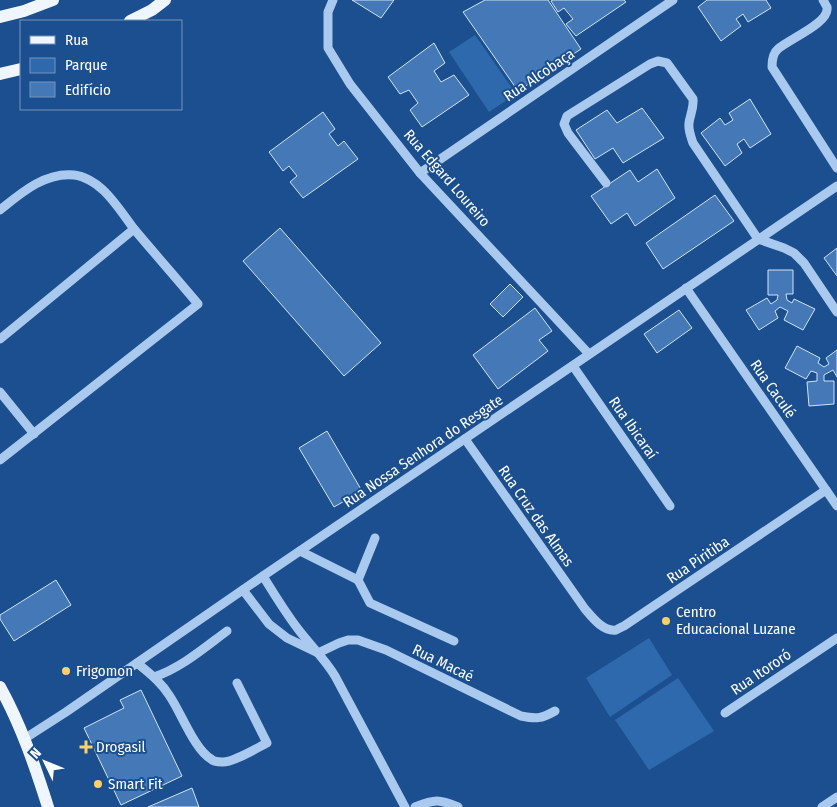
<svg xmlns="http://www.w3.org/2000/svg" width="837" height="807" viewBox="0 0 837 807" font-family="'Fira Sans Condensed',sans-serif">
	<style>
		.green { fill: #2e69ad }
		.building { fill: #4478b7; stroke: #cfe3fa }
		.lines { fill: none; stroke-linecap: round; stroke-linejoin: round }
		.minor { stroke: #a9c9ee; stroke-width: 9 }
		.major { stroke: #f0f6ff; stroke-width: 12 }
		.poi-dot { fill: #ffd166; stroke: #1b4f8f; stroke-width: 2 }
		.labels { text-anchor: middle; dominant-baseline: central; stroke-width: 4; stroke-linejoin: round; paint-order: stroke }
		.street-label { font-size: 15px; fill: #fff; stroke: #1b4f8f }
		.poi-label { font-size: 15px; fill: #fff; stroke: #1b4f8f; text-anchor: start }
	</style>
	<rect width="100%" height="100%" fill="#1b4f8f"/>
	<g class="green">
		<path d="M475,35L516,94L489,112L449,52Z"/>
		<path d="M649,638L672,675L610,717L586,678Z"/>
		<path d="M678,678L714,731L649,770L615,720Z"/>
	</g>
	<g class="building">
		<path d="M352,0H394L381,18Z"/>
		<path d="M485,0H548L581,49L518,91L463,12Z"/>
		<path d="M553,0H624L626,2L576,36L566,24L573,19L564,8L558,12L551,1Z"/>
		<path d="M707,0H766L771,8L748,22L743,14L736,19L741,26L721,41L698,7Z"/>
		<path d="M434,43L445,63L434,71L441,82L454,75L469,95L422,127L410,110L418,103L409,90L400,94L388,77Z"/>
		<path d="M750,99L771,134L750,148L744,139L737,144L742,153L725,166L701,133L720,118L725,125L733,120L729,113Z"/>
		<path d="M642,108L664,138L623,163L613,148L595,159L576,130L607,110L617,123Z"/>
		<path d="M323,112L335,129L329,134L338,146L344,141L358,159L303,198L290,182L297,176L289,166L283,171L269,152Z"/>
		<path d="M657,169L675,198L635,226L627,213L611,224L591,196L630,170L638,182Z"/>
		<path d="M715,195L734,221L663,269L646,243Z"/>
		<path d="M280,228L381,343L344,376L243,261Z"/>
		<path d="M837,248V276L824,258Z"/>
		<path d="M768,270H793V294H786L787,300L792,303L794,299L815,309L803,330L784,320L788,311L780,307L775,311L778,318L759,330L746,310L767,298L771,304L777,300L778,295H768Z"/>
		<path d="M510,284L523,297L503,317L490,304Z"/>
		<path d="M535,308L552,331L539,340L548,351L498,389L473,355Z"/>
		<path d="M679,310L692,328L657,353L644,334Z"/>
		<path d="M797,346L820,358L818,363L824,367L829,364L826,358L837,350V377L833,370L824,375V381H834V404L809,406L807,382L817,381V373L811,371L806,379L785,368Z"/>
		<path d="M327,431L362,491L334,507L299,448Z"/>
		<path d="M56,580L71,605L14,641L0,619V615Z"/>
		<path d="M141,690L182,776L121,805L84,728L124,708L120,700Z"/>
		<path d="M192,788L199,807H148Z"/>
	</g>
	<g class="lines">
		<g class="minor">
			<path d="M333,0L328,12V48L350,84L420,173L589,354"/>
			<path d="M823,0C824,1 826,6 827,7C830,23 789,39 778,49C773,53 772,61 772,67L837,168"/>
			<path d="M420,173L673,0"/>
			<path d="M606,183L568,133L564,124L567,116L650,64L658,61L667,63L693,99C694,108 690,115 689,123C688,130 691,137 693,143L758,239L784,248L794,253L804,263L837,312"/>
			<path d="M0,210C21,193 45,172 74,175C84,176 96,183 103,190C114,200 125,217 134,229C155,254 177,279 198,304L0,460"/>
			<path d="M686,288L837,506"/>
			<path d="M0,339L134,229"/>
			<path d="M573,366L670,506"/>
			<path d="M0,392L34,434"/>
			<path d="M465,439L585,609C592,617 603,632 616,630C618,629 621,627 624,626L826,490"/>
			<path d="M375,538L358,580L370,603L454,641"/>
			<path d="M300,551L358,580"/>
			<path d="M263,576C274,594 285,612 298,629C310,645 325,659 335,676L405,807"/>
			<path d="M243,590L269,624L287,638L316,652"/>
			<path d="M318,653L339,643L348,640H358L386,650L521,716C536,719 541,719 555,711"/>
			<path d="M137,663C149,673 161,682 169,695C181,712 194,749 211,759C213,761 219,762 222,762C232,763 257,748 267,743L237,683"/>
			<path d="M154,677C181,668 204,648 227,631"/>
			<path d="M725,713L837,638"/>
			<path d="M24,739L66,712L263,576L837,186"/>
			<path d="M415,807C435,799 439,799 458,807"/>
			<path d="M822,807L837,797"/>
		</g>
		<g class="major">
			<path d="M0,17L24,11L53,0"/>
			<path d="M130,21L152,10L165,0"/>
			<path d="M0,74L21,69"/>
			<path d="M0,687C21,725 35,766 48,807"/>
		</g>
	</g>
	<g class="poi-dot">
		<circle cx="666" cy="621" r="5"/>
		<circle cx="66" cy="671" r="5"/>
		<path d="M83.5 739.5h5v5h5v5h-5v5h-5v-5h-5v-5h5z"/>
		<circle cx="98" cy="784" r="5"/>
	</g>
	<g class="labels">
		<g class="street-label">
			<text transform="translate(539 75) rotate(-34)">Rua Alcobaça</text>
			<text transform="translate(447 178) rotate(49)">Rua Edgard Loureiro</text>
			<text transform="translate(773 389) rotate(55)">Rua Caculé</text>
			<text transform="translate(633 428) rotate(55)">Rua Ibicaraí</text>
			<text transform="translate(423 451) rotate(-34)">Rua Nossa Senhora do Resgate</text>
			<text transform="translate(536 516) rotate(55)">Rua Cruz das Almas</text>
			<text transform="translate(698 560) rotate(-34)">Rua Piritiba</text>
			<text transform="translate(443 663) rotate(26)">Rua Macaé</text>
			<text transform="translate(761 672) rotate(-34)">Rua Itororó</text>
		</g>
		<g class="poi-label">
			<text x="676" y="612">Centro<tspan x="676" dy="17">Educacional Luzane</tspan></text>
			<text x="76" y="671">Frigomon</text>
			<text x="96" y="747">Drogasil</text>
			<text x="108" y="784">Smart Fit</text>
		</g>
	</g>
	<rect x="20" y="20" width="162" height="90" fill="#1b4f8f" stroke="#7695bc"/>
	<rect x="30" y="36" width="25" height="8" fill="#f0f6ff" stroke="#7695bc"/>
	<text x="65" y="45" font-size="15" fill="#ffffff">Rua</text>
	<rect x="30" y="58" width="25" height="15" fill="#2e69ad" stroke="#7695bc"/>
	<text x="65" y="70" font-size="15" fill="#ffffff">Parque</text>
	<rect x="30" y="82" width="25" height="15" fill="#4478b7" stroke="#7695bc"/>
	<text x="65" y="95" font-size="15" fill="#ffffff">Edifício</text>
	<g transform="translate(45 762) rotate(313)" stroke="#1b4f8f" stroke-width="4" paint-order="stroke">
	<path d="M0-4L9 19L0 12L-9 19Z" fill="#ffffff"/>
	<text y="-8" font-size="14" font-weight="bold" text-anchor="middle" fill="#ffffff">N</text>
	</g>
</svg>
